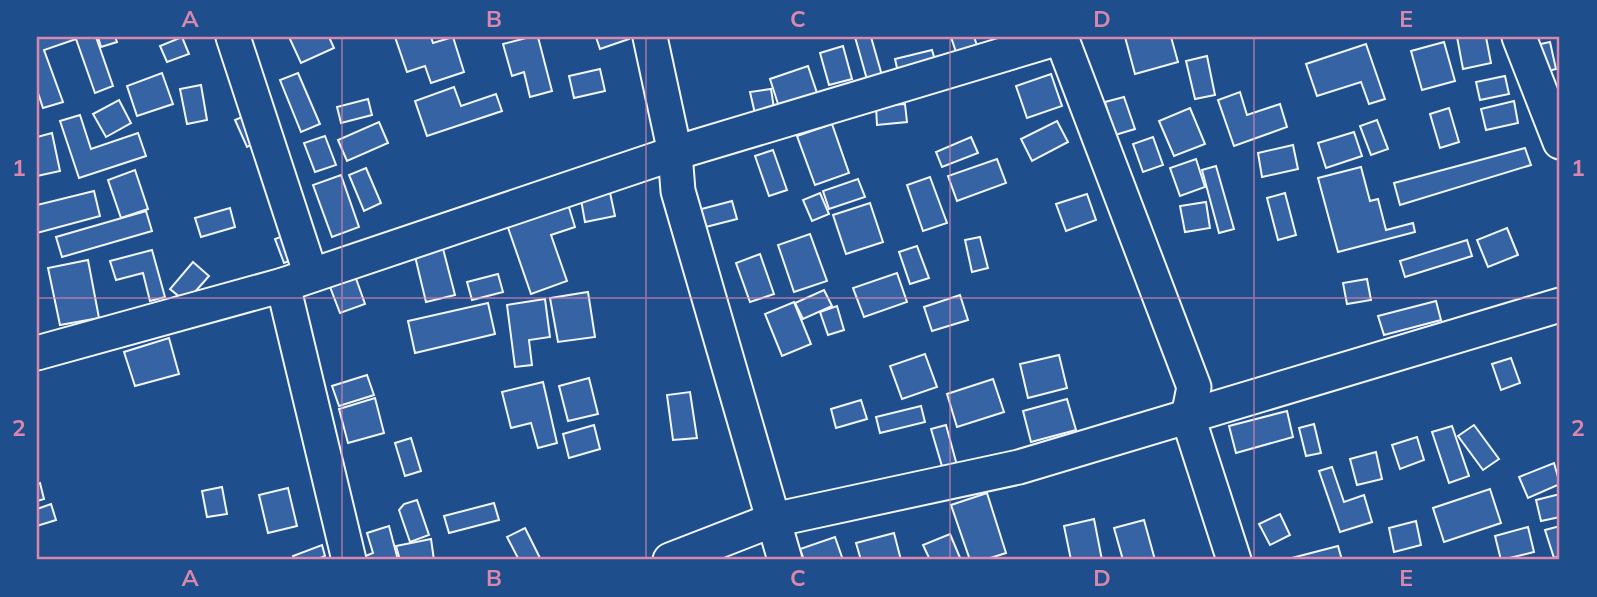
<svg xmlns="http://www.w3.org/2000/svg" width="1597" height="597" viewBox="0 0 1597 597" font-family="Mulish,sans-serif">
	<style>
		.building { fill: #3563a3; stroke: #f2f6ff; stroke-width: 2 }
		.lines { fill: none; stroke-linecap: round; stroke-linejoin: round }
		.minor-casing { stroke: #f2f6ff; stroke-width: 37 }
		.minor { stroke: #1f4e8c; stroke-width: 33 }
		.grid { fill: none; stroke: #da87ad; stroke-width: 2; stroke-opacity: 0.55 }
		.neatline { fill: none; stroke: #da87ad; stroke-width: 2.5 }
		.grid-label { font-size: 23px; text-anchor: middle; font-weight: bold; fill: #da87ad }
	</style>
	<rect width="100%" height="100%" fill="#1f4e8c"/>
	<g class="building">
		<path d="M37,37H96L113,86L95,93L76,39L44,50L63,102L43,108L37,90Z"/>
		<path d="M98,37H115L117,42L101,47Z"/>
		<path d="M182,37L189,54L167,62L160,46Z"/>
		<path d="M289,37H329L334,48L301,63Z"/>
		<path d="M395,37H431L433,43L453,37L464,72L431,83L425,66L407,72Z"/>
		<path d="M530,37H538L552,91L530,97L524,72L512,76L503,44Z"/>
		<path d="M596,37H629V39L600,49Z"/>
		<path d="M855,37H871L883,79L868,83Z"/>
		<path d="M951,37H974L979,51L958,58Z"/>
		<path d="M1125,37H1171L1178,62L1135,74Z"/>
		<path d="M1457,37H1486L1491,63L1463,69Z"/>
		<path d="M1444,42L1455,81L1422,90L1411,51Z"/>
		<path d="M1550,42L1556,69L1533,75L1527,47Z"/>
		<path d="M1366,44L1385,99L1369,104L1361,82L1317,96L1306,64Z"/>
		<path d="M843,46L852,79L829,85L820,53Z"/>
		<path d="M932,50L937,67L899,77L895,59Z"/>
		<path d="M1207,56L1215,95L1195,99L1186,61Z"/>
		<path d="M808,66L817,93L779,107L770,79Z"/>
		<path d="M600,69L605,91L574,98L569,76Z"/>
		<path d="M162,73L173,104L137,116L127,86Z"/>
		<path d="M298,73L320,124L301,132L280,80Z"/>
		<path d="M1051,74L1062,106L1027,118L1016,86Z"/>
		<path d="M1505,76L1509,94L1480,100L1476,82Z"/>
		<path d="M201,85L207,120L187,124L180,89Z"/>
		<path d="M454,87L461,106L496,94L502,111L427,136L415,101Z"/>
		<path d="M771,89L775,115L756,118L750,92Z"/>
		<path d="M1240,92L1247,115L1280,104L1287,127L1234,146L1218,100Z"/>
		<path d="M1124,97L1135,129L1115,135L1105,102Z"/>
		<path d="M368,99L372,115L341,123L337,107Z"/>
		<path d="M119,100L131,123L106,137L93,114Z"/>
		<path d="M1514,101L1518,123L1486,130L1481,109Z"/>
		<path d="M905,104L907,122L877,125L876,106Z"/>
		<path d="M1190,108L1205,144L1174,156L1159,121Z"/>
		<path d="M1449,108L1459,142L1440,148L1430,114Z"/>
		<path d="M251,113L263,139L247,147L235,120Z"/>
		<path d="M80,115L91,149L138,133L146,156L79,178L60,121Z"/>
		<path d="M1377,120L1388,149L1371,155L1360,126Z"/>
		<path d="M1057,121L1068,142L1032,161L1021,139Z"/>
		<path d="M379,122L388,143L347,161L338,140Z"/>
		<path d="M832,124L849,173L815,185L797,136Z"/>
		<path d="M1354,132L1362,156L1326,168L1318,143Z"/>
		<path d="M52,133L60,171L37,176V137Z"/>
		<path d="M325,136L336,165L315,172L304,143Z"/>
		<path d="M971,137L978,153L942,167L936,152Z"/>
		<path d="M1153,137L1163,165L1143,172L1133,144Z"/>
		<path d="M1293,145L1298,169L1262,177L1258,153Z"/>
		<path d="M1525,148L1531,165L1400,205L1394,183Z"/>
		<path d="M773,150L787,190L769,196L755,156Z"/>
		<path d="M997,159L1006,183L957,201L948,176Z"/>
		<path d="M1196,159L1205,187L1180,196L1170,168Z"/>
		<path d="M1216,166L1234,229L1219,233L1202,170Z"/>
		<path d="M1361,167L1370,201L1378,199L1386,230L1413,223L1415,232L1338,252L1318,178Z"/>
		<path d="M366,168L381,203L364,211L349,175Z"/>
		<path d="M135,170L148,209L121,218L108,180Z"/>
		<path d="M341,175L359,227L332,237L313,185Z"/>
		<path d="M930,177L947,223L923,231L907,185Z"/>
		<path d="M858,179L865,197L829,209L823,191Z"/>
		<path d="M609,188L615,216L585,222L580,194Z"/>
		<path d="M94,191L100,216L37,233V205Z"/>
		<path d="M820,193L829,214L812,221L803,200Z"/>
		<path d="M1285,193L1296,235L1278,240L1267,198Z"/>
		<path d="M1087,194L1096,220L1066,231L1056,204Z"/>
		<path d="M567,201L575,227L551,235L567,281L531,294L506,222Z"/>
		<path d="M732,201L737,219L698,229L694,211Z"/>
		<path d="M1206,202L1210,228L1185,232L1180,206Z"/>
		<path d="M870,203L883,242L846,254L833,215Z"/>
		<path d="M230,208L235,227L201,237L195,218Z"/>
		<path d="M146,211L152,231L62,257L56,237Z"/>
		<path d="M307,227L316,251L284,263L275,239Z"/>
		<path d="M1507,228L1518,255L1488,267L1477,240Z"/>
		<path d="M810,234L827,281L794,292L778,245Z"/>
		<path d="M980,237L988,268L972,272L965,240Z"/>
		<path d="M1467,240L1472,256L1405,277L1400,261Z"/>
		<path d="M441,241L455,295L426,302L413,248Z"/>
		<path d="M917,246L929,278L910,284L899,252Z"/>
		<path d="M152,250L165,297L150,301L143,273L116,280L110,261Z"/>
		<path d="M760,254L774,294L750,302L736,263Z"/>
		<path d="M88,260L99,318L60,325L48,268Z"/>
		<path d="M193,262L209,276L186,302L170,289Z"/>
		<path d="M353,270L365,304L340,313L327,279Z"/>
		<path d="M897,273L907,302L864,317L853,288Z"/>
		<path d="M498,274L503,292L472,300L467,282Z"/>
		<path d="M1367,279L1371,300L1347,304L1343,283Z"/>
		<path d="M824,290L832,306L803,319L795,303Z"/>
		<path d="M588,292L595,337L558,342L550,298Z"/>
		<path d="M960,295L968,320L932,331L924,307Z"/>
		<path d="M545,299L550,337L529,340L532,365L515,367L507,305Z"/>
		<path d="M1436,301L1441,320L1384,335L1378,316Z"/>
		<path d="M794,302L811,344L782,356L765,314Z"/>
		<path d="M488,303L495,334L415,353L408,321Z"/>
		<path d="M837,306L844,330L828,335L820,312Z"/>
		<path d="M169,338L179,374L135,386L124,352Z"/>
		<path d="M925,354L937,387L902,399L890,366Z"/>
		<path d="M1059,355L1067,388L1028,398L1020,364Z"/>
		<path d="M1511,358L1520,383L1501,390L1492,364Z"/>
		<path d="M367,375L374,395L339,406L332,386Z"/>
		<path d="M589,378L598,414L568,421L559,386Z"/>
		<path d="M993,379L1004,412L957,427L947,394Z"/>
		<path d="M543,382L557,443L538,448L531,423L511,428L502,392Z"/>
		<path d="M690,392L697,438L673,440L667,395Z"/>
		<path d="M375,398L384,433L348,443L339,409Z"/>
		<path d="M1067,399L1076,430L1031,442L1023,411Z"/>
		<path d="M861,400L867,419L836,428L831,409Z"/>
		<path d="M921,406L925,422L880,433L876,417Z"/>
		<path d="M1287,411L1293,437L1236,453L1229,426Z"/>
		<path d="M1314,424L1321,453L1306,456L1299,428Z"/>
		<path d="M594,425L600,449L569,458L563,434Z"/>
		<path d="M946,425L958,469L944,473L931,429Z"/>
		<path d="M1474,425L1499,459L1483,470L1458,436Z"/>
		<path d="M1452,426L1469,476L1449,483L1432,432Z"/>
		<path d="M1417,437L1424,460L1400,469L1392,445Z"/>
		<path d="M411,438L421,471L405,476L395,443Z"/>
		<path d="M1376,452L1382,479L1357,485L1350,459Z"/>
		<path d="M1554,463L1560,484L1528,498L1519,477Z"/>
		<path d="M1332,467L1344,502L1364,495L1372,522L1340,532L1319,471Z"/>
		<path d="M40,483L44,499L37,501V484Z"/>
		<path d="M222,487L227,514L207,517L202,491Z"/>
		<path d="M288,488L297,526L268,533L259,495Z"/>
		<path d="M1490,489L1501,523L1444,542L1433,508Z"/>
		<path d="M987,493L1006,553L984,560H970L951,505Z"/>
		<path d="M1560,494V517L1541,521L1536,500Z"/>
		<path d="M417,500L429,535L410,542L399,510L404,504Z"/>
		<path d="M494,503L499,520L449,533L444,516Z"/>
		<path d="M51,504L56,520L37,526V509Z"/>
		<path d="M1280,514L1290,535L1270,545L1259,524Z"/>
		<path d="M1094,519L1102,560H1071L1064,526Z"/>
		<path d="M1144,520L1155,560H1123L1114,528Z"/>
		<path d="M1416,521L1421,545L1394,552L1389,528Z"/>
		<path d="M389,526L398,560H364L363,557L373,553L367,533Z"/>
		<path d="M1560,526V556L1554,558L1545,530Z"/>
		<path d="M1528,527L1534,552L1501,560L1495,536Z"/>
		<path d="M525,528L541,560H519L507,537Z"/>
		<path d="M894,533L901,560H861L856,543Z"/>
		<path d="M950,534L961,560H930L923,545Z"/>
		<path d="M835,537L843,560H804L800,549Z"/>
		<path d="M431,539L434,560H400L396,546Z"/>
		<path d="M322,545L325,556L316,560H295L293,556Z"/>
		<path d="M1338,546L1342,560H1284Z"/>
	</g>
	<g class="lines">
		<defs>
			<g id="minor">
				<path d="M233,37L311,275"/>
				<path d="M650,37L675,153L678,191L785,560"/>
				<path d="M1061,37L1194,387L1188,417L1234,560"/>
				<path d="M1519,37L1560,142"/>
				<path d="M283,285L349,560"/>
				<path d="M37,353L283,285L675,153L1062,37"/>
				<path d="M670,560L773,520L1019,467L1560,305"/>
			</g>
		</defs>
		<use href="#minor" class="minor-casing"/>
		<use href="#minor" class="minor"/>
	</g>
	<path class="grid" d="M342,37V560M646,37V560M950,37V560M1254,37V560M37,298H1560"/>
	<rect width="1597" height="597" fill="none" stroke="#1f4e8c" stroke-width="77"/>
	<rect x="38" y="38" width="1520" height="520" class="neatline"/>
	<g class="grid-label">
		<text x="190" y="27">A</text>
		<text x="494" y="27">B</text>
		<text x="798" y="27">C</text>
		<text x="1102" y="27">D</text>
		<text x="1406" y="27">E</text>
		<text x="19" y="176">1</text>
		<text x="1578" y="176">1</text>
		<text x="19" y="436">2</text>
		<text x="1578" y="436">2</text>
		<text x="190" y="586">A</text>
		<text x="494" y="586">B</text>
		<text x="798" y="586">C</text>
		<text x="1102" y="586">D</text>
		<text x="1406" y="586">E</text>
	</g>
</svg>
